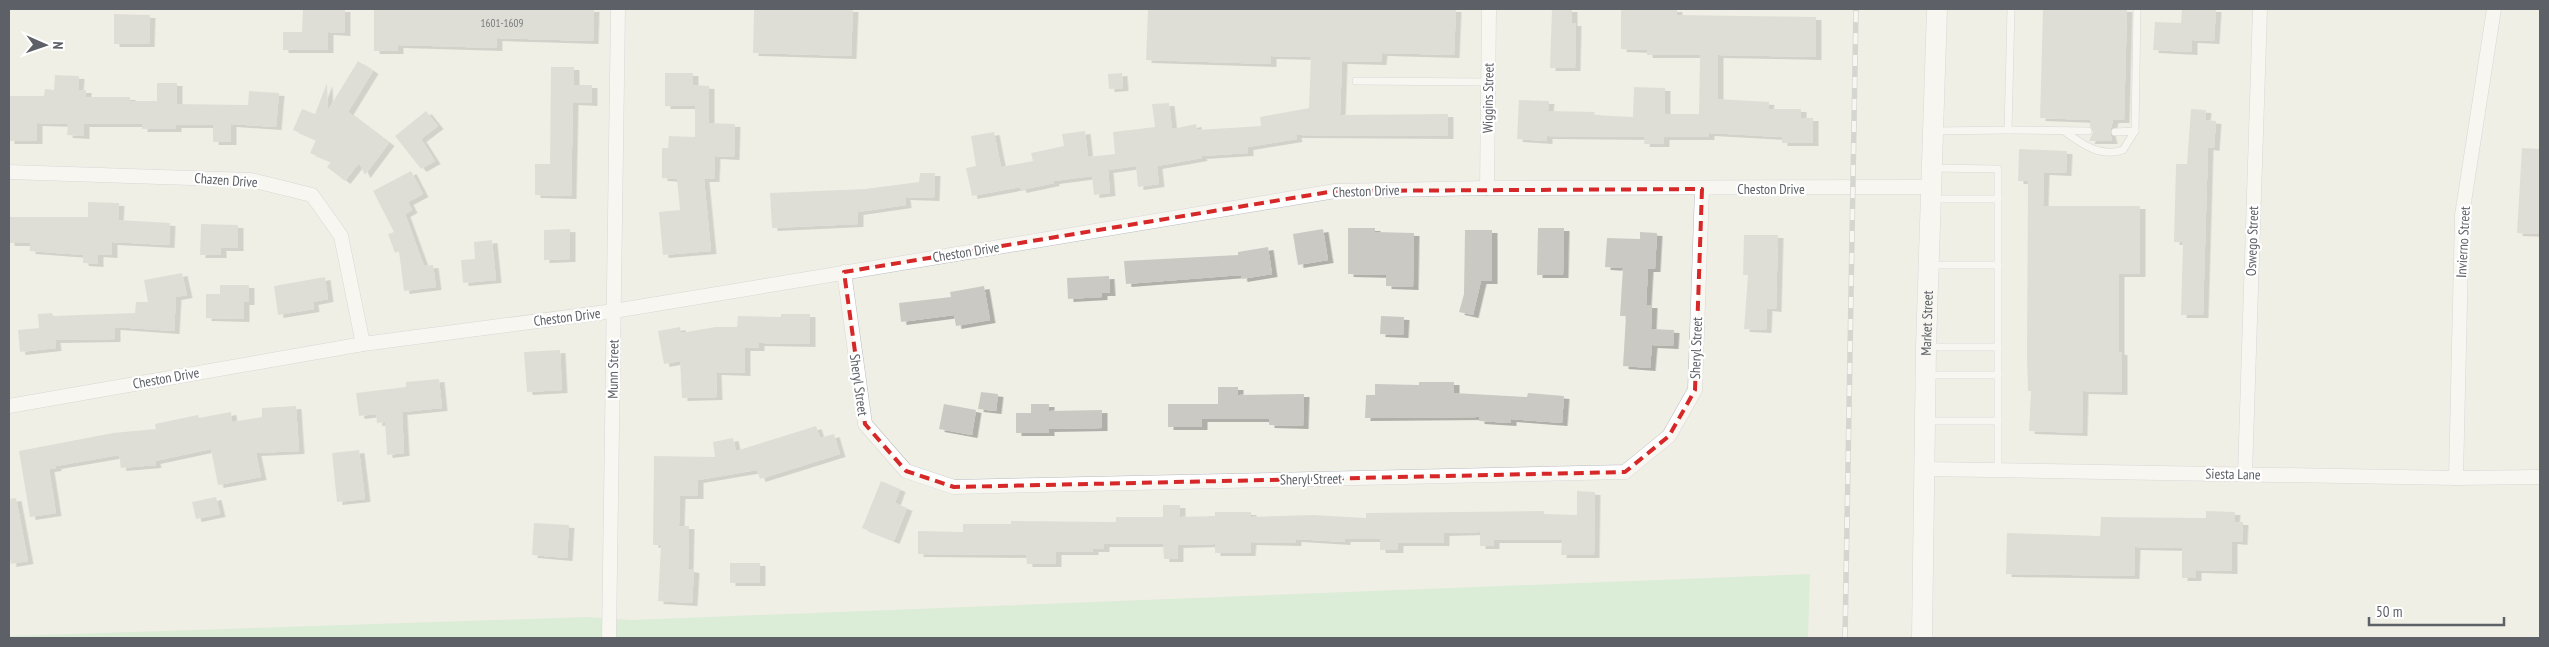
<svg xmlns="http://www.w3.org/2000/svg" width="2549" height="647" viewBox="0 0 2549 647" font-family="'PT Sans Narrow',sans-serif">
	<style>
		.green { fill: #c2e8c6 }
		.building { fill: #cbc9c3; filter: url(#shadow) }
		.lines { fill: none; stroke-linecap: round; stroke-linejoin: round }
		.lane-casing { stroke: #b8bbc0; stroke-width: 8 }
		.street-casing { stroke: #b8bbc0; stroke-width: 15 }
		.secondary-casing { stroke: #b9bcc2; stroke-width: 21 }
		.lane { stroke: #fff; stroke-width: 7 }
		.street { stroke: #fff; stroke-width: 14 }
		.secondary { stroke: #fff; stroke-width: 20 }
		.rail-casing { stroke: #b7b8b8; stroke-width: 5.5 }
		.rail { stroke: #fff; stroke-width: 4; stroke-dasharray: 11; stroke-linecap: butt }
		.marked { fill: none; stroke: #d62828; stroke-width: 4; stroke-dasharray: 10 6; stroke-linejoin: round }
		.labels { text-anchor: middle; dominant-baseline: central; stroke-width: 4.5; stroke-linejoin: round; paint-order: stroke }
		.number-label { font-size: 11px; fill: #787b7e }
		.street-label { font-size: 14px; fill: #5d6167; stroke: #fff }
	</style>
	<defs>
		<filter id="shadow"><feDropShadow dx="5.5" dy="3" stdDeviation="0" flood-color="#0004"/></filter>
	</defs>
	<rect width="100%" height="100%" fill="#f0efe6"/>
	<path class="green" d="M1810,574L1808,638H9V636L588,617L631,620Z"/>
	<g class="building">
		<path d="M303,9H345V33L328,32V50H283V32H302Z"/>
		<path d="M374,9H594L593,41L497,38V48L398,45V51H374Z"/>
		<path d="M754,9H853L851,56L753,53Z"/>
		<path d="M1148,9H1456L1454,55L1382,53L1381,62L1342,61L1340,115L1448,114V136L1296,135L1297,139L1248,147V153L1201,156L1202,158L1157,166L1159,184L1138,187L1136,166L1108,170L1110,193L1094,195L1092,176L1054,181V183L1021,190L1020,187L972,196L966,168L976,166L971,136L994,132L1001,167L1033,161L1031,153L1064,146L1062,134L1085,131L1088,157L1115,154L1113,132L1155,127L1152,104L1169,103L1172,129L1196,124L1197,130L1261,126L1260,117L1309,108L1311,57L1271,56V64L1146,60Z"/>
		<path d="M1552,9H1572V23H1576L1575,68H1550Z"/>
		<path d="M1621,9H1677V15L1816,17V57L1718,55V99L1769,102L1768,109H1801V118H1813V143H1782V137L1709,133V137H1664V144H1644L1645,137L1547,136V141L1517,139L1519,100L1549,101L1548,111L1595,112L1594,115L1633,117L1634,87L1665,88V114H1699L1700,55H1647V50L1621,49Z"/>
		<path d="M2043,9H2127L2124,120H2113L2110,132L2112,141H2089L2093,132L2090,126V120L2040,118Z"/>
		<path d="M2182,9H2216L2214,41L2192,40V52L2153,50L2155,22L2181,23Z"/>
		<path d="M114,14L150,15L149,44H114Z"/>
		<path d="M358,61L373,71L348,112L389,143L365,175L359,163L345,181L327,167L331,162L310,153L316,140L293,130L302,109L315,114L327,83L328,110Z"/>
		<path d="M551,67H574V85H592V103L573,102L571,196L535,195V164H550Z"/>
		<path d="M665,73H693V85L709,86V123L735,124L734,157L715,156L714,179H704L711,251L663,255L659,212L680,210L677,179L662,178V148H668L669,136L695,137V106H665Z"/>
		<path d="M1122,73L1123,88L1109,89L1108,74Z"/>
		<path d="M55,75L79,76L78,90H86V97H130V101H157V83H177V104L248,105L249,91L279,93L276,127L231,124V142H213V125H176V129H142V124H84V136L67,135L68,124L37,123V141H9V96H44L45,89L54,90Z"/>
		<path d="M2191,109L2206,110L2205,120L2216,121L2214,148L2208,147L2203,315H2181L2183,242H2174L2176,164H2187Z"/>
		<path d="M426,111L438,126L421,139L435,161L421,169L395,136Z"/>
		<path d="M2522,148L2540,149V234L2517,233Z"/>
		<path d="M2019,149L2067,151L2066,173L2044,172L2043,206H2140V274H2119V352H2122V392L2083,391L2082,433L2029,431L2031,391H2028L2027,355L2028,181H2018Z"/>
		<path d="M411,171L423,194L408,202L412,210L405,214L424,266L433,265L436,287L404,291L399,251L395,253L388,234L394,232L373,191Z"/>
		<path d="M920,173H935L934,198L905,197L906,205L858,212V224L772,228L770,193L865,189L919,182Z"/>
		<path d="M88,202L119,203L118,220L170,223L169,245L112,242V255L98,254V264L83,263V255L30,251V243H9V217H88Z"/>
		<path d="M201,224L238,225V248H221V255H200Z"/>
		<path d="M1348,228H1375V232L1414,233L1413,287L1386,286V275L1348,274Z"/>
		<path d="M1538,228H1564L1563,275H1537Z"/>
		<path d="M570,229V259L544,260V230Z"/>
		<path d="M1323,229L1328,260L1298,265L1293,234Z"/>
		<path d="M1465,230H1492V281H1481L1473,315L1459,312L1464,294Z"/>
		<path d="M1640,232L1657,233L1655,269H1648L1646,305H1652L1651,329L1674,330L1673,346L1652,345L1650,368L1623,366L1626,316H1620L1623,268L1605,267L1607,238L1640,239Z"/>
		<path d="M1744,235H1778L1776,309L1767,308L1766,330L1744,329L1748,275H1743Z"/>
		<path d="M492,240L496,280L463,283L461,260L475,259L474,242Z"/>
		<path d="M1268,247L1272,274L1242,279L1241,275L1126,284L1124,261L1238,255V252Z"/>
		<path d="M182,273L187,295L176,297L174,331L115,327V339L55,340L56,348L20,352L18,330L39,328L38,314L52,313L53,316L135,313L136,302H148L144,280Z"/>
		<path d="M1109,276L1110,293H1102V297L1068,299L1067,278Z"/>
		<path d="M325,277L328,299L313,302L314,309L278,315L274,286Z"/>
		<path d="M220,285H249V302H244V319L206,318V294H220Z"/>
		<path d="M984,286L990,320L956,326L954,315L901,322L899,303L951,297L950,292Z"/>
		<path d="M781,314H810V344L759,343V348H745V373L716,372L717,397L682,398L680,361L664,364L658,331L680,327L681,333L715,327H737L738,316L781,317Z"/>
		<path d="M1381,316L1404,317L1403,335L1380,334Z"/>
		<path d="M560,350L562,390L527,392L524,352Z"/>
		<path d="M439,379L442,408L402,412L404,453L387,455L385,422L377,423L376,414L359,416L356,393L406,387V382Z"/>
		<path d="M1419,382H1454V393L1527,397L1528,393L1564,396L1562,423L1511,419V423L1479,421V417L1365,418L1366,395H1375V384L1419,385Z"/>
		<path d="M1218,387H1238V395L1304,394L1303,426L1269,425V419H1202V427H1168V404H1218Z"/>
		<path d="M981,392L998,394L996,411L978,409Z"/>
		<path d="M944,404L976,410L972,435L939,429Z"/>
		<path d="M1031,404H1049V411L1102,410V428L1049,429V433H1016V413H1031Z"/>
		<path d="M296,406L299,451L256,453L261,477L218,485L211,449L155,461L156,465L121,468L119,455L56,466V468L49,469L56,513L30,517L19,451L113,433L156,429L155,424L198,415L199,418L231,412L232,422L262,417V408Z"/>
		<path d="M816,426L820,438L834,434L840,454L760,479L757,470L698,480V496H680L679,526H689L688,569L694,570L692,603L658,601L661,545H653L654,456L715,457L713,442L733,438L736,451Z"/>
		<path d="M359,450L365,499L337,502L332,453Z"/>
		<path d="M881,481L900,489L895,503L907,508L894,541L862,528Z"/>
		<path d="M1577,491L1595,492L1594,555H1561L1562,540H1494V546H1480V532L1444,533V543H1398V550H1380V539H1345V542L1296,539V543L1251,542L1250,553H1215V544L1178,545V559H1164L1163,544H1104V549H1093V552H1056V564H1027L1026,555L918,554V531L963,532V524H1011V521L1116,522V517H1163V505H1180V517L1215,516V512H1251V517L1313,515L1366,518V513L1544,511V514L1577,515Z"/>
		<path d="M216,497L220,514L196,519L192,502Z"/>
		<path d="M16,498L28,561L11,564L9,552V499Z"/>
		<path d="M2206,511L2235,512L2234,522H2243L2242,542L2232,541V571L2196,570V578H2182V548L2135,547L2134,576L2006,574L2007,533L2100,536L2101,517L2206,518Z"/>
		<path d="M534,523L569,525L567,558L532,555Z"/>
		<rect x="730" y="563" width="30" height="20"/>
	</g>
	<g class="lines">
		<defs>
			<g id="lane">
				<path d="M1356,81L1488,82"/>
				<path d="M2008,130L2088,131"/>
				<path d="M1935,131L2008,130L2011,9"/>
				<path d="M2064,131C2082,144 2100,158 2123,150L2135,131"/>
				<path d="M2115,132L2135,131L2137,9"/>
				<path d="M1933,168L1998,169V199"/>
				<path d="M1933,199H1998V469"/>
				<path d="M1929,265H1998"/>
				<path d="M1929,347H1998"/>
				<path d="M1926,375H1998"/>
				<path d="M1926,421H1998"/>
			</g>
			<g id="street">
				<path d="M9,172L251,180L312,195L341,236L363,344"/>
				<path d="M1487,188L1489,9"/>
				<path d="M844,272L865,424L906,471L954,487L1625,472L1669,436L1695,390L1702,189"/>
				<path d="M9,406L363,344L614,311L1335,191L1487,188L1932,187"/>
				<path d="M1925,469L2456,478L2540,477"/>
				<path d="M2245,474L2260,9"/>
				<path d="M2456,478L2462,215L2494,9"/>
				<path d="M609,638L618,9"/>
			</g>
			<g id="secondary">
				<path id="s1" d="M1922,638L1926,347L1937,9"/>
			</g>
		</defs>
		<use href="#lane" class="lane-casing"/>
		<use href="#street" class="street-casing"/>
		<use href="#secondary" class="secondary-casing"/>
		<use href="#lane" class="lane"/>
		<use href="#street" class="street"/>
		<use href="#secondary" class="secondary"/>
		<defs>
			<path id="rail" d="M1845,638L1856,9"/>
		</defs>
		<use href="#rail" class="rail-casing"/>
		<use href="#rail" class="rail"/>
	</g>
	<path d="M0 0H2549V647H0ZM1702,189L1695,390L1669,436L1625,472L954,487L906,471L865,424L844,272L1335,191Z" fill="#f0efe6" fill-opacity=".55" fill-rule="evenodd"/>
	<path class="marked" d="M1702,189L1695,390L1669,436L1625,472L954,487L906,471L865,424L844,272L1335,191Z"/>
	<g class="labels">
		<g class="number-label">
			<text x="502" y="23">1601-1609</text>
		</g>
		<g class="street-label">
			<text transform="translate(1488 98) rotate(-89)">Wiggins Street</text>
			<text transform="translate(226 180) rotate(4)">Chazen Drive</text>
			<text x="1771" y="189">Cheston Drive</text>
			<text transform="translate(1366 191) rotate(-2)">Cheston Drive</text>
			<text transform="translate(2252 241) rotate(-88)">Oswego Street</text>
			<text transform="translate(2463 242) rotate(-87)">Invierno Street</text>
			<text transform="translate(966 252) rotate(-9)">Cheston Drive</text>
			<text transform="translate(567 317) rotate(-7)">Cheston Drive</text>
			<text stroke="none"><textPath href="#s1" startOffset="315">Market Street</textPath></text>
			<text transform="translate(1696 348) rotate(-88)">Sheryl Street</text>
			<text transform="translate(613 369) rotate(-89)">Munn Street</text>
			<text transform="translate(166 378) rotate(-10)">Cheston Drive</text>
			<text transform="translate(859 385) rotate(82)">Sheryl Street</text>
			<text transform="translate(2233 474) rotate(1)">Siesta Lane</text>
			<text transform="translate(1311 479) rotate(-1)">Sheryl Street</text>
		</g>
	</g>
	<rect width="2549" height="647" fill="none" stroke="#5d6167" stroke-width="20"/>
	<g transform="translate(45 45) rotate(92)" stroke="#ffffff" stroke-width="4" paint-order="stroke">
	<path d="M0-4L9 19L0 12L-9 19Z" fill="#5d6167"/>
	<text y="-8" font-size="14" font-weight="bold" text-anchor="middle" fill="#5d6167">N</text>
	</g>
	<path d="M2369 617v8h135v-8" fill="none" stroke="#5d6167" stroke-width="2.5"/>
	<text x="2376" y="617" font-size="15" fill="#5d6167" stroke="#ffffff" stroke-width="4" paint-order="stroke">50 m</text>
</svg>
